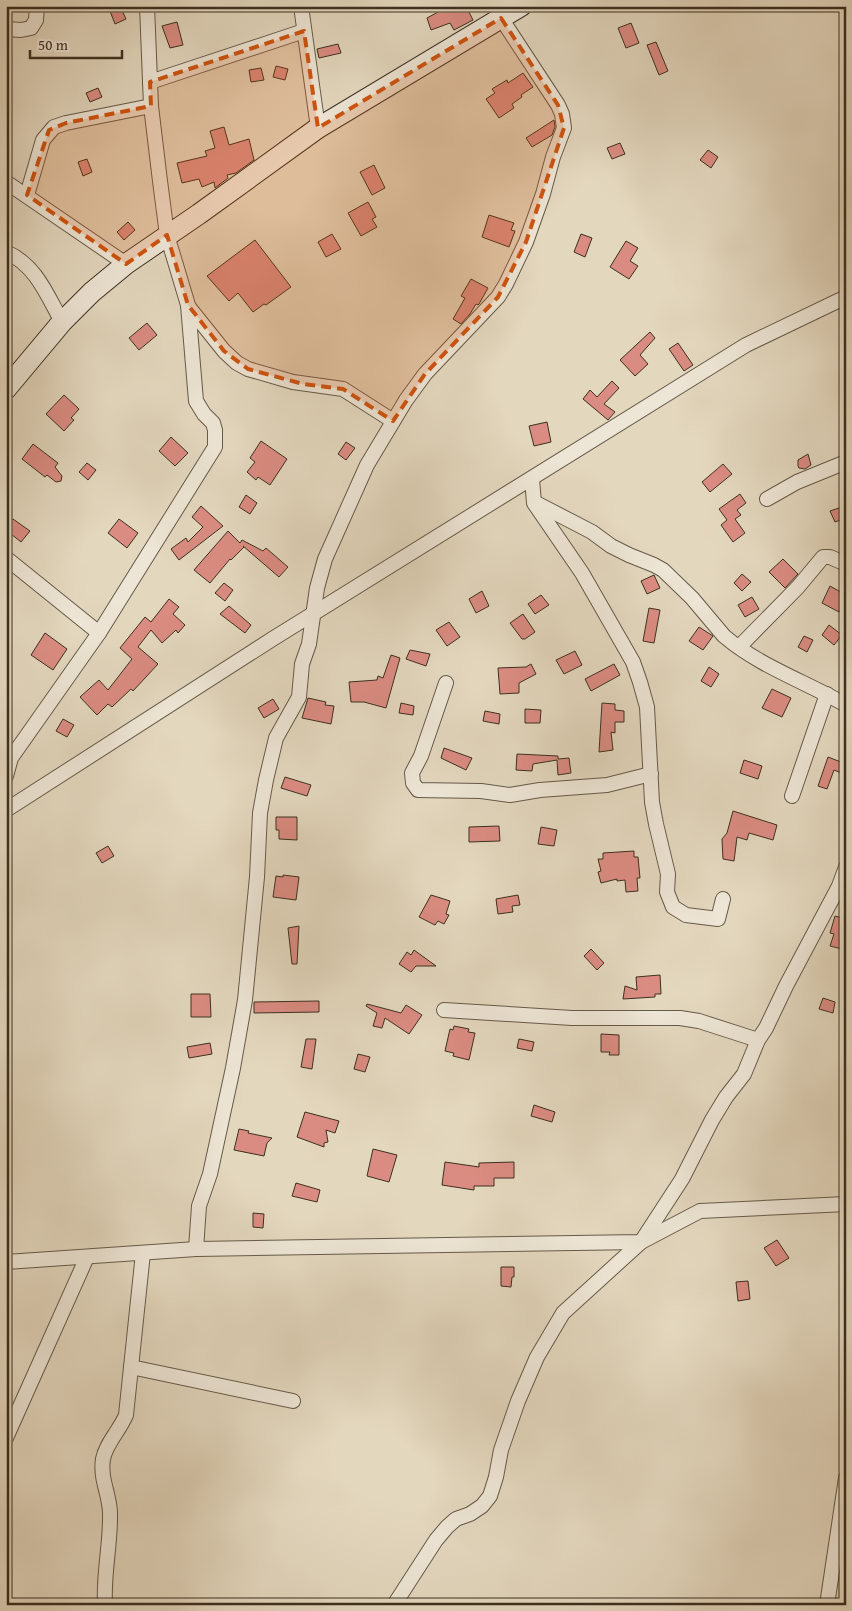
<svg xmlns="http://www.w3.org/2000/svg" width="852" height="1611" viewBox="0 0 852 1611" font-family="'Gentium Book Plus',serif">
	<style>
		.building { fill: #db8c82; stroke: #3c3020 }
		.lines { fill: none; stroke-linecap: round; stroke-linejoin: round }
		.street-casing { stroke: #665a48; stroke-width: 16 }
		.secondary-casing { stroke: #3c3020; stroke-width: 22 }
		.street { stroke: #ede5d5; stroke-width: 14 }
		.secondary { stroke: #ede5d5; stroke-width: 20 }
		.marked { fill: #ce530f; fill-opacity: 0.2; stroke: #ce530f; stroke-width: 4; stroke-dasharray: 10 6; stroke-linejoin: round }
	</style>
	<rect width="100%" height="100%" fill="#e3d7be"/>
	<filter id="stains"><feTurbulence type="fractalNoise" baseFrequency=".004" numOctaves="4"/><feColorMatrix values="0 0 0 0 .2 0 0 0 0 .09 0 0 0 0 .02 0 0 0 .5 -.17"/></filter>
	<radialGradient id="worn" r=".72"><stop offset=".6" stop-color="#630" stop-opacity="0"/><stop offset="1" stop-color="#630" stop-opacity=".3"/></radialGradient>
	<g class="building">
		<path d="M108,6H120L126,19L115,24Z"/>
		<path d="M449,6H466L473,20L454,30L450,23L431,30L427,18Z"/>
		<path d="M177,22L183,45L170,48L162,26Z"/>
		<path d="M631,23L639,43L626,48L618,28Z"/>
		<path d="M656,42L668,71L659,75L647,45Z"/>
		<path d="M338,44L341,53L319,58L317,49Z"/>
		<path d="M276,66L288,69L285,80L273,77Z"/>
		<path d="M261,68L264,80L251,82L249,70Z"/>
		<path d="M523,73L533,87L521,95L522,97L512,104L514,108L499,118L486,99L495,93L492,89L507,80L508,83Z"/>
		<path d="M98,88L102,97L90,102L86,93Z"/>
		<path d="M554,120L555,127L552,135L532,147L526,138Z"/>
		<path d="M224,127L229,145L249,139L254,160L236,173L227,175L228,178L215,188L214,182L202,187L199,179L182,183L177,163L207,156L205,151L215,148L210,131Z"/>
		<path d="M620,143L625,154L612,159L607,148Z"/>
		<path d="M708,150L718,157L711,168L700,160Z"/>
		<path d="M87,159L92,172L83,176L78,162Z"/>
		<path d="M374,165L385,188L372,195L360,172Z"/>
		<path d="M368,202L376,217L372,219L377,227L361,236L348,213Z"/>
		<path d="M489,215L514,223L511,230L515,231L509,247L482,237Z"/>
		<path d="M128,222L135,230L124,240L117,232Z"/>
		<path d="M332,234L341,249L326,257L318,242Z"/>
		<path d="M581,234L592,238L585,257L574,252Z"/>
		<path d="M255,240L291,287L266,305L264,304L253,312L238,293L229,301L207,276Z"/>
		<path d="M626,241L638,248L630,261L638,266L629,279L610,267Z"/>
		<path d="M471,279L488,288L479,304L478,305L476,304L470,314L461,324L453,319L465,298L461,296Z"/>
		<path d="M147,323L157,335L139,350L129,338Z"/>
		<path d="M650,332L655,338L640,355L648,364L635,376L620,360Z"/>
		<path d="M678,343L693,365L684,371L669,349Z"/>
		<path d="M612,381L619,388L604,404L615,412L608,420L583,399L590,390L597,397Z"/>
		<path d="M64,395L79,409L71,418L74,420L64,431L46,414Z"/>
		<path d="M547,422L551,442L534,446L529,426Z"/>
		<path d="M171,437L188,453L175,466L159,451Z"/>
		<path d="M261,441L287,459L270,485L258,477L256,480L247,472L255,462L250,458Z"/>
		<path d="M346,442L355,448L346,460L338,454Z"/>
		<path d="M33,444L58,463L55,467L62,476L61,481L56,482L47,475L45,477L22,459Z"/>
		<path d="M808,454L811,465L805,469L799,468L798,466V460Z"/>
		<path d="M87,463L96,470L88,480L79,472Z"/>
		<path d="M723,464L732,474L710,492L702,482Z"/>
		<path d="M740,494L746,503L737,510L741,515L735,519L745,533L733,542L721,525L727,520L719,509Z"/>
		<path d="M246,495L257,503L250,514L239,507Z"/>
		<path d="M201,506L223,526L179,560L171,549L186,538L188,542L203,527L192,517Z"/>
		<path d="M842,507L846,518L835,522L830,511Z"/>
		<path d="M13,519L30,531L21,542L6,530V527Z"/>
		<path d="M119,519L138,533L127,548L108,533Z"/>
		<path d="M228,531L240,543L242,540L263,551L266,548L288,567L279,577L243,546L244,547L231,560L230,559L210,583L194,570Z"/>
		<path d="M783,559L798,574L785,588L769,572Z"/>
		<path d="M742,574L751,582L742,591L734,583Z"/>
		<path d="M654,575L660,588L647,594L641,581Z"/>
		<path d="M224,583L233,590L225,601L215,593Z"/>
		<path d="M830,586L846,595V599L839,612L822,603Z"/>
		<path d="M482,591L489,606L476,613L469,599Z"/>
		<path d="M541,595L549,605L535,614L528,604Z"/>
		<path d="M752,597L759,609L745,617L738,605Z"/>
		<path d="M169,599L179,607L173,614L185,625L178,633L176,630L162,643L151,630L138,647L158,664L133,691L131,689L112,707L108,704L97,715L80,697L99,680L108,690L132,659L120,648L145,617L151,622Z"/>
		<path d="M229,606L251,625L245,633L220,614Z"/>
		<path d="M649,608L660,610L654,643L643,641Z"/>
		<path d="M523,614L535,632L525,639H522L510,623Z"/>
		<path d="M449,622L460,637L447,646L436,630Z"/>
		<path d="M829,625L842,635L834,645L822,635Z"/>
		<path d="M699,627L713,636L703,650L689,641Z"/>
		<path d="M45,633L67,649L53,670L31,655Z"/>
		<path d="M804,636L813,640L807,652L798,647Z"/>
		<path d="M410,650L430,654L426,666L406,659Z"/>
		<path d="M575,651L582,665L564,674L556,660Z"/>
		<path d="M391,655L400,658L386,708L364,702H351L349,682L377,680L378,676L383,678Z"/>
		<path d="M531,664L536,674L519,683V693L500,694L498,668L526,667Z"/>
		<path d="M614,664L620,675L591,691L585,679Z"/>
		<path d="M709,667L719,674L711,687L701,681Z"/>
		<path d="M772,689L791,698L782,717L762,708Z"/>
		<path d="M308,698L326,702L325,705L334,706L331,724L302,718Z"/>
		<path d="M273,699L279,709L264,718L258,708Z"/>
		<path d="M401,703L414,706L413,715L399,713Z"/>
		<path d="M602,703L615,704V710L624,711V722H615V733L611,732L613,750L599,752Z"/>
		<path d="M525,709L541,710L540,723H525Z"/>
		<path d="M485,711L500,714L499,724L483,721Z"/>
		<path d="M63,719L74,725L67,737L56,731Z"/>
		<path d="M444,748L472,758L466,770L441,758Z"/>
		<path d="M517,754L558,756V759L569,758L571,773L558,775L557,760L533,764L532,771L516,770Z"/>
		<path d="M828,757L846,764V775L834,770L827,789L818,786Z"/>
		<path d="M744,760L762,766L758,779L740,773Z"/>
		<path d="M285,777L311,785L307,796L281,788Z"/>
		<path d="M733,811L777,825L773,840L749,833L747,840L737,837L734,861L723,859L722,839L727,833Z"/>
		<path d="M276,817H297V840L279,839V830H276Z"/>
		<path d="M499,826L500,841L469,842V827Z"/>
		<path d="M541,827L557,830L554,846L538,844Z"/>
		<path d="M108,846L114,856L102,863L96,853Z"/>
		<path d="M634,851V857H638L640,878H637L638,891L626,892L625,880L617,881V879L601,883L598,872L601,871L598,859H603V853Z"/>
		<path d="M283,875L299,877L296,900L273,897L276,876L283,877Z"/>
		<path d="M431,895L450,901L446,914L449,915L444,924L438,921L435,925L419,917Z"/>
		<path d="M518,895L520,905L512,906L513,912L498,914L496,899Z"/>
		<path d="M835,916L846,919V950L830,946L834,934L830,933Z"/>
		<path d="M299,926L297,964H292L288,928Z"/>
		<path d="M591,949L604,963L597,970L584,956Z"/>
		<path d="M414,950L436,966H416L411,972L399,964L407,952L411,955Z"/>
		<path d="M660,975L661,994H655V997L623,999L625,986L637,990L636,977Z"/>
		<path d="M191,994H210L211,1017H191Z"/>
		<path d="M823,998L835,1002L833,1013L819,1009Z"/>
		<path d="M319,1001V1012L254,1013V1002Z"/>
		<path d="M367,1004L401,1013L406,1005L422,1015L409,1034L385,1018L382,1028L373,1026L377,1013L366,1006Z"/>
		<path d="M454,1026L469,1029L468,1032L475,1033L469,1060L453,1056L454,1053L445,1051L450,1029L453,1030Z"/>
		<path d="M601,1034L619,1035V1055H609L610,1052H601Z"/>
		<path d="M306,1039H316L312,1069L301,1067Z"/>
		<path d="M519,1039L534,1042L532,1051L517,1048Z"/>
		<path d="M210,1043L212,1054L189,1058L187,1047Z"/>
		<path d="M358,1054L370,1057L365,1072L354,1069Z"/>
		<path d="M534,1105L555,1112L552,1122L531,1116Z"/>
		<path d="M305,1112L339,1121L335,1133L326,1130L328,1142L324,1143V1147L297,1137Z"/>
		<path d="M239,1129L249,1131L248,1133L272,1138L267,1143L264,1156L234,1150Z"/>
		<path d="M373,1149L397,1155L389,1182L367,1176Z"/>
		<path d="M445,1162L479,1167V1163L514,1162V1178H494V1186H474V1190L442,1185Z"/>
		<path d="M296,1183L320,1190L317,1202L292,1196Z"/>
		<path d="M253,1213L264,1214L263,1228L253,1227Z"/>
		<path d="M777,1240L789,1258L776,1266L764,1248Z"/>
		<path d="M501,1267H514V1277H512L511,1287L501,1286Z"/>
		<path d="M748,1281L750,1299L738,1301L736,1282Z"/>
	</g>
	<g class="lines">
		<defs>
			<g id="street">
				<path d="M301,6L318,128"/>
				<path d="M6,29L21,30L31,28L36,20L37,6"/>
				<path d="M150,82L304,31"/>
				<path d="M6,182L126,264"/>
				<path d="M27,195L43,140L54,127L66,123L151,106"/>
				<path d="M6,252C36,265 47,295 62,322"/>
				<path d="M188,306L224,351L237,363L248,369L293,382L343,389L393,421"/>
				<path d="M532,479L534,503L582,573L633,662L640,682L647,707L652,802L656,824L668,874L667,892L673,907L686,915L718,919L723,899"/>
				<path d="M767,499L797,482L846,462"/>
				<path d="M536,503L592,532L611,546L629,555L654,565L663,570L692,598L724,636C759,666 806,682 846,705"/>
				<path d="M6,558L99,633"/>
				<path d="M739,647L798,587L823,557H830L846,564"/>
				<path d="M446,683L421,756L412,773L413,783L418,790L481,791L510,795L540,790L607,785L651,774"/>
				<path d="M6,776L11,758L99,633L215,447V430L213,423L204,414L196,401L188,305L167,235L160,181L151,106L147,6"/>
				<path d="M792,796L827,694"/>
				<path d="M6,810L274,638L746,345L846,297"/>
				<path d="M444,1010L572,1018H680L699,1021L758,1040"/>
				<path d="M196,1249L199,1206L210,1174L233,1068L245,1000L257,877L260,813L266,780L276,738L299,697L302,664L309,644L317,588L325,559L367,465L406,400L425,374L498,297L506,284L526,242L543,194L553,157L564,128L562,114L558,105L501,18L499,6"/>
				<path d="M6,1262L196,1249L641,1242L700,1211L846,1204"/>
				<path d="M131,1367L293,1401"/>
				<path d="M6,1438L87,1257"/>
				<path d="M105,1605C103,1574 111,1543 110,1512C109,1493 100,1479 103,1459C106,1443 120,1430 126,1415L143,1253"/>
				<path d="M394,1605L436,1540L447,1527L456,1519L470,1514L482,1506L490,1496L496,1477L501,1450L518,1401L537,1357L563,1313L641,1242L682,1179L712,1120L726,1097L744,1074L758,1040L766,1028L786,986L839,886L846,867"/>
				<path d="M827,1605L846,1478"/>
			</g>
			<path id="secondary" d="M6,389L62,322L92,292L126,264L199,214L318,128L521,6"/>
		</defs>
		<use href="#street" class="street-casing"/>
		<use href="#secondary" class="secondary-casing"/>
		<use href="#street" class="street"/>
		<use href="#secondary" class="secondary"/>
	</g>
	<path class="marked" d="M501,18L558,105L564,128L526,242L498,297L425,374L393,421L343,389L303,384L248,369L224,351L188,305L167,235L126,264L27,195L49,130L66,123L151,106L150,82L304,31L318,128Z"/>
	<rect width="852" height="1611" fill="none" stroke="#e3d7be" stroke-width="25"/>
	<rect x="8" y="8" width="837" height="1596" fill="none" stroke="#3c3020" stroke-width="2.5"/>
	<rect x="12" y="12" width="827" height="1586" fill="none" stroke="#3c3020"/>
	<path d="M30 50v8h92v-8" fill="none" stroke="#3c3020" stroke-width="2.5"/>
	<text x="38" y="50" font-size="15" fill="#3c3020" stroke="#ede5d5" stroke-width="4" paint-order="stroke">50 m</text>
	<rect width="100%" height="100%" filter="url(#stains)"/>
	<rect width="100%" height="100%" fill="url(#worn)"/>
</svg>
